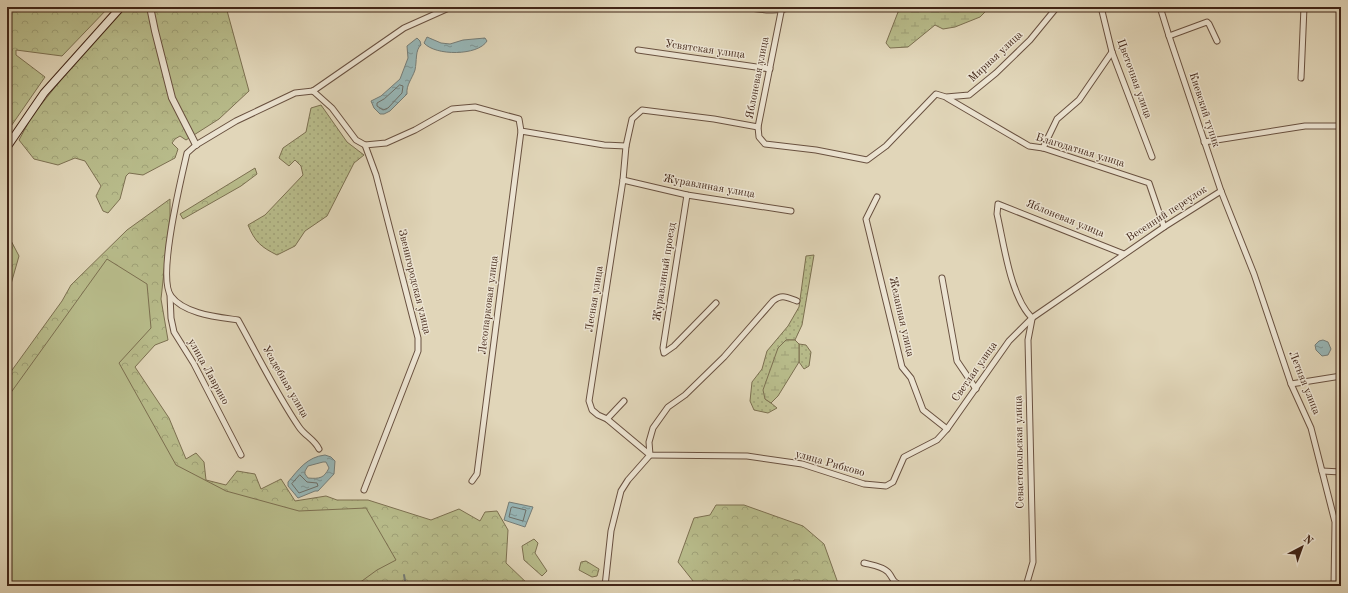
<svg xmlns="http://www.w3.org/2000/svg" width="1348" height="593" viewBox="0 0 1348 593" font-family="'Old Standard TT',serif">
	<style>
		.grass { fill: url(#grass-dots); stroke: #7c7051 }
		.forest { fill: url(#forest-crowns); stroke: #7c7051 }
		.wetland { fill: url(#wetland-marsh); stroke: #7c7051 }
		.pitch { fill: #b8bc8b; stroke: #7c7051 }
		.water { fill: url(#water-ripples); stroke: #757d78; fill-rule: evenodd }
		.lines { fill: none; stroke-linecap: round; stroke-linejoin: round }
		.shore { stroke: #6c6e68; stroke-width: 1 }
		.stream { stroke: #757d78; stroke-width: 2 }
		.minor-casing { stroke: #695140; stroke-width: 7 }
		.tertiary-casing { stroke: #695140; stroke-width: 8 }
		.secondary-casing { stroke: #412517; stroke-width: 9 }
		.minor { stroke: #ece4d2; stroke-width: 5 }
		.tertiary { stroke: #ece4d2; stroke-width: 6 }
		.secondary { stroke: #ece4d2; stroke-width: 7 }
		.labels { text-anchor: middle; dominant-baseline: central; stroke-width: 3; stroke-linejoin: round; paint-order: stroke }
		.street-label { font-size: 11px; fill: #412517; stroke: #ece4d2 }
	</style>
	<defs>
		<pattern id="grass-dots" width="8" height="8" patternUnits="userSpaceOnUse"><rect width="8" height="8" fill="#b8bc8b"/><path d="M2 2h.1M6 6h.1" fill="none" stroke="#9fa177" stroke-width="1.8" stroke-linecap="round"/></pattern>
		<pattern id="forest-crowns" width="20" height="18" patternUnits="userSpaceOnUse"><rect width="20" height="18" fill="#b8bc8b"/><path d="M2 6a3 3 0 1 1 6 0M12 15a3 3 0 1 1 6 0" fill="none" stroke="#9fa177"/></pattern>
		<pattern id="wetland-marsh" width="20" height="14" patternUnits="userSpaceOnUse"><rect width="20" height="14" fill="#b8bc8b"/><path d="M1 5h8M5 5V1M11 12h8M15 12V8" fill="none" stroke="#9fa177"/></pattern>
		<pattern id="water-ripples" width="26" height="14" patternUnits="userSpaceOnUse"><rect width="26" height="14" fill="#97b7b8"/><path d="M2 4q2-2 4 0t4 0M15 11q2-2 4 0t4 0" fill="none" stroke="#7d9595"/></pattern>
	</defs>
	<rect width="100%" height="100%" fill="#e1d6b9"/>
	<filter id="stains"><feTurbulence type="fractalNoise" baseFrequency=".005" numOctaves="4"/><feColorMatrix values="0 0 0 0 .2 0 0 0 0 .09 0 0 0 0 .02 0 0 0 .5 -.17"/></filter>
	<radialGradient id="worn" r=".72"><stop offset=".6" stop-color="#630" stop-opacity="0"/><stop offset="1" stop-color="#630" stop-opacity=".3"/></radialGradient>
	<g class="grass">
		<path d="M321,105L347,142L364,155L354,163L327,216L305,231L295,246L277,255C261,247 255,242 248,225L265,215L303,175L301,166L295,160L289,166L279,158L283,148L306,132L311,108Z"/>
		<path d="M814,255L802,325L795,340H786L765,399L771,403L777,408L768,413L754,410L750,401L752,382L762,369L767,351L788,326L799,307L806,256Z"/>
		<path d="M799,344L806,345L811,352L809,366L804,369L799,362Z"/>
	</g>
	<g class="forest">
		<path d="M7,7H109L62,56L16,50V55L45,77L7,132Z"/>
		<path d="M126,7H226L249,91L219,119L186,140L180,136L175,139L172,143L178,149L175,158L143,175L129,173L126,176L120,199L108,213L103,211L96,196L101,186L85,161L75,158L58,165L34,159L19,140L32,116L68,71Z"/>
		<path d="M255,168L257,174L241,186L183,219L180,214Z"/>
		<path d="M170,199V216L161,299L168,340L155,345L135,367L169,418L186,459L196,453L204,462L206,480L226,485L237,471L255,474L261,489L281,479L295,501L326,496L337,500H368L431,520L459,509L480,521L485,512L497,511L508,530L506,563L530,586H349L289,565L7,416V377L62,301L71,285L127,230Z"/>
		<path d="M7,233L19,256L7,298Z"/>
		<path d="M716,505H744L803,526L824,544L839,586H799L800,580H794L792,586H697L678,562L694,518L710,515Z"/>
		<path d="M534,539L538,543L535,553L547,571L542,576L524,560L522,546Z"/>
		<path d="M586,561L599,569L597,576L592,577L579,570L581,562Z"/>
	</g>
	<g class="wetland">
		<path d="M900,7H990L980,17L955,27L943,29L935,25L908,47L890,48L886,43Z"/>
		<path d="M786,340H795L799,344V362L778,396L771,403L765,399L763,390L778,348Z"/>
	</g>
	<path class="pitch" d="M107,259L147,284L151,328L119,363L176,465L226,491L299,511L366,508L396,560L377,570L355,586H7V398Z"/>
	<g class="water">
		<path d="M427,37L441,43L450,44L463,40L485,38L487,41C478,56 435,56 424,43Z"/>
		<path d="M417,38L420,41L421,45C415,50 417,61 415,70C412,79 406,85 407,94L390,111L384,114H380L374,108L371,101L381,96L400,79L408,58L407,46Z"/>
		<path d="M1323,340L1328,342L1331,349L1328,355L1322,356L1316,350L1315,345L1319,341Z"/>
		<path d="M325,455L331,457L335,461L334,474L318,491H315L298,498L288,486V482C299,469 307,457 325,455ZM323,462H326L329,468C324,478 320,479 308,478L305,474V471L308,466Z"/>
		<path d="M509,502L533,507L525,527L504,520Z"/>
	</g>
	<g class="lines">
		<g class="shore">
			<path d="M400,85L403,86L402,93L388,108L383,110L377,106V103L384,99Z"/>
			<path d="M300,475L307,482L317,483L318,486L299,493L292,484Z"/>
			<path d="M513,507L526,510L523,521L509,517L511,508Z"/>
		</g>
		<path class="stream" d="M404,575L406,586"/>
		<defs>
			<g id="minor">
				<path d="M746,7C763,10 777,12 794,7"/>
				<path d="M782,7L758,127L759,137L765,144L816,150L867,160L886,146L936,94L946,97L969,95L996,73L1030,40L1057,7"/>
				<path d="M1101,7L1112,52L1152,157"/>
				<path d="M1160,7L1169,36L1221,191L1254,274L1291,384L1311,428L1335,522L1334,586"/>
				<path d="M1169,36L1207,22L1209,24L1217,41"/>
				<path d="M638,50L770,69"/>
				<path d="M1301,78L1304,7"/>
				<path d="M313,91L295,93L236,121L196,145L187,153C181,179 157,277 171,296C184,314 218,317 238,320C258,356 276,393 299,427C305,436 314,439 319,449"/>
				<path d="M313,91L332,108L356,140L365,145L386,143L415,130L452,109L475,107L519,119L521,131L604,145L626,146"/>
				<path d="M313,91L404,28L451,7"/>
				<path d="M947,98L1029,146L1043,148L1149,183L1164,227"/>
				<path d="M758,127L714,119L642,110L632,119L626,146L623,180L589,401L592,410L598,415L607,419L650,455L747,456L802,464L864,484L886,486L893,482L904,457L937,440L947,429L1009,341L1032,318L1164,227L1221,191"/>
				<path d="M1204,142L1305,126H1341"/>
				<path d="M1043,148L1057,119L1079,100L1112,52"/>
				<path d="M623,180L687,195L791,211"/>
				<path d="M687,195L663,348L664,353L674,346L716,303"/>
				<path d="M877,197L866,219L902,367L911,378L923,410L947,429"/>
				<path d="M942,278L957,361L976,389"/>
				<path d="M170,295L171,318L174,332L194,364L241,455"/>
				<path d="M1032,318C1010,296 1004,244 997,214L998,204L1124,254"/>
				<path d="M1291,384L1341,376"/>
				<path d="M607,419L624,401"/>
				<path d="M1322,471L1341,472"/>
				<path d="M472,481L477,474L521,131"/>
				<path d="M364,490L418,351V338L376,175L365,145"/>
				<path d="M864,563C872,565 882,566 888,572C894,579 891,581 902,586"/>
				<path d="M605,586L611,531L621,491L628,480L650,455L649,442L653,428L668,407L685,395L724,357L773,301C782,294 786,297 797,301"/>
				<path d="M1026,586L1033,562L1028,340L1032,319"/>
			</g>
			<path id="tertiary" d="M150,7L155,31L172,98L196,145"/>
			<path id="secondary" d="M7,147L44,93L121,7"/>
		</defs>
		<use href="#minor" class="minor-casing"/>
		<use href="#tertiary" class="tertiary-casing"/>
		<use href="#secondary" class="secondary-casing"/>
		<use href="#minor" class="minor"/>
		<use href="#tertiary" class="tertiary"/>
		<use href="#secondary" class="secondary"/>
	</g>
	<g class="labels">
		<g class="street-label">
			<text transform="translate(705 50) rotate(8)">Усвятская улица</text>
			<text transform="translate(996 57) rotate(-43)">Мирная улица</text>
			<text transform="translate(758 78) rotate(-79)">Яблоневая улица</text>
			<text transform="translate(1134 79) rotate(70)">Цветочная улица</text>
			<text transform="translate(1204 110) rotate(72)">Киевский тупик</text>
			<text transform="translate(1080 151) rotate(17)">Благодатная улица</text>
			<text transform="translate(709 187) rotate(10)">Журавлиная улица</text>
			<text transform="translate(1167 214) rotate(-33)">Весенний переулок</text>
			<text transform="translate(1065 219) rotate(22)">Яблоневая улица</text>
			<text transform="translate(665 272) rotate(-81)">Журавлиный проезд</text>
			<text transform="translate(414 282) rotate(76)">Звенигородская улица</text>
			<text transform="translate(595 299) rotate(-81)">Лесная улица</text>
			<text transform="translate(489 305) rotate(-83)">Лесопарковая улица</text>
			<text transform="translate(901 317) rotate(77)">Желанная улица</text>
			<text transform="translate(208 372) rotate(61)">улица Лаврино</text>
			<text transform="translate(975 372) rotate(-55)">Светлая улица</text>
			<text transform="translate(285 382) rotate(60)">Усадебная улица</text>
			<text transform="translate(1304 383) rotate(68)">Летняя улица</text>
			<text transform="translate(1020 452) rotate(-91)">Севастопольская улица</text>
			<text transform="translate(830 464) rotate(16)">улица Рибково</text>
		</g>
	</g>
	<rect width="1348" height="593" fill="none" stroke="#e1d6b9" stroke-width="24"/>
	<rect x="8" y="8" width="1332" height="577" fill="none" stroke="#412517" stroke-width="2"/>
	<rect x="12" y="12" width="1324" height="569" fill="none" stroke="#412517"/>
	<g transform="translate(1302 547) rotate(41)" stroke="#ece4d2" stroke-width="3" paint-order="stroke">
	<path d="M0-3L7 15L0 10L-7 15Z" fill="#412517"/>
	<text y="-6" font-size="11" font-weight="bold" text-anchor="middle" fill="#412517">N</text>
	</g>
	<rect width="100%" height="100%" filter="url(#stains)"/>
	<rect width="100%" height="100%" fill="url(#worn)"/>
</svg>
